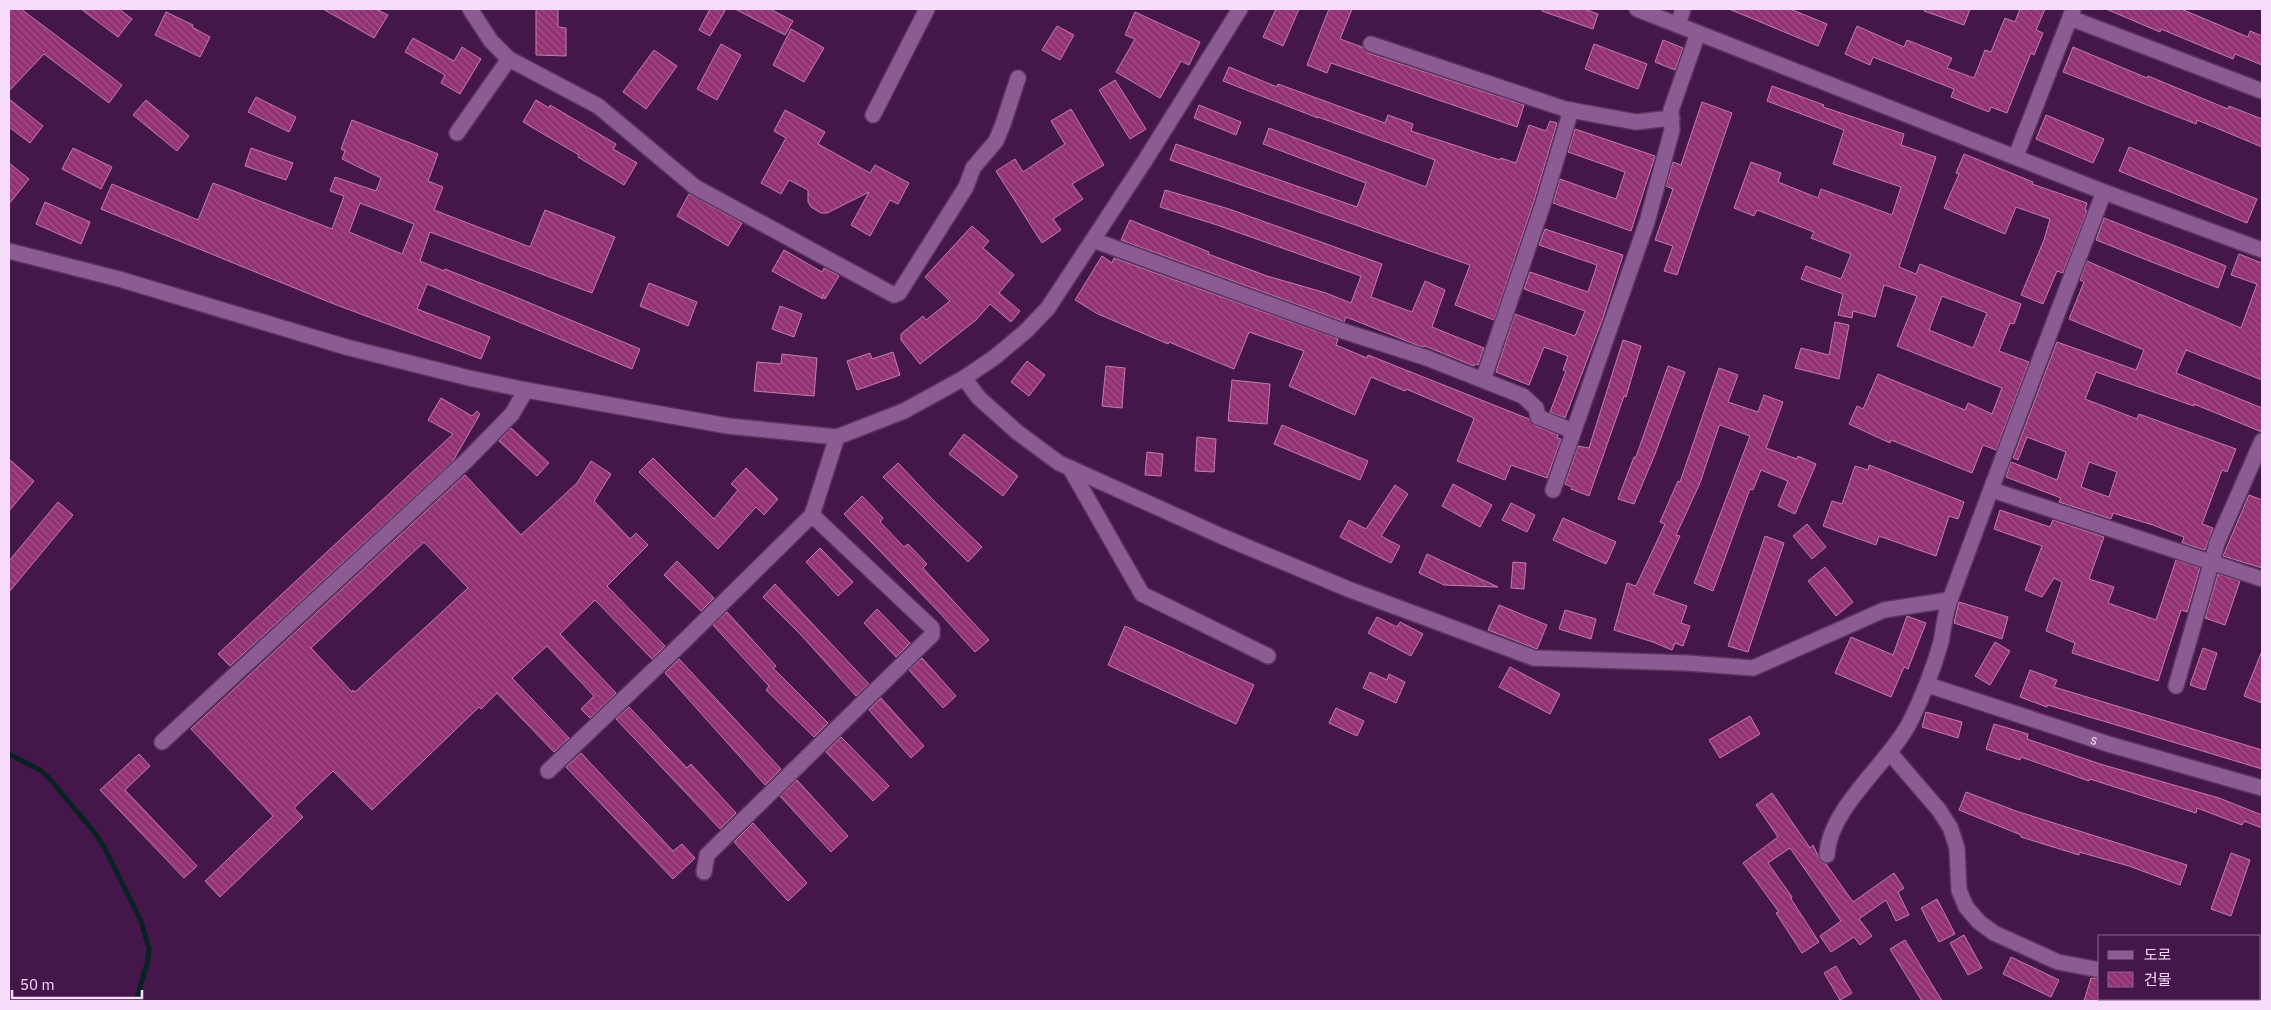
<svg xmlns="http://www.w3.org/2000/svg" width="2271" height="1010" viewBox="0 0 2271 1010" font-family="'IBM Plex Sans','Noto Sans KR',sans-serif">
	<style>
		.lines { fill: none; stroke-linecap: round; stroke-linejoin: round }
		.stream { stroke: #082123; stroke-width: 5 }
		.building { fill: url(#building-back-hatch); stroke: #c47ea9; fill-rule: evenodd }
		.minor-casing { stroke: #5b3560; stroke-width: 18 }
		.minor { stroke: #8d5b94; stroke-width: 15 }
		.labels { text-anchor: middle; dominant-baseline: central; stroke-width: 5; stroke-linejoin: round; paint-order: stroke }
		.street-label { font-size: 14px; fill: #f8dcfb; stroke: #44164a }
	</style>
	<defs>
		<pattern id="building-back-hatch" width="6" height="6" patternUnits="userSpaceOnUse" patternTransform="scale(1.25)"><rect width="6" height="6" fill="#923173"/><path d="M-1 5l2 2M0 0l6 6M5-1l2 2" fill="none" stroke="#a24e88"/></pattern>
	</defs>
	<rect width="100%" height="100%" fill="#44164a"/>
	<g class="lines">
		<path class="stream" d="M9,754L40,770L49,778L95,833L104,847L141,921L149,948L148,960L136,1001"/>
	</g>
	<g class="building">
		<path d="M9,9H21L122,85L109,103L44,54L9,91Z"/>
		<path d="M81,9H119L132,19L118,37Z"/>
		<path d="M323,9H376L388,15L374,38Z"/>
		<path d="M536,9H558V27L566,28V56L536,55Z"/>
		<path d="M710,9H726L710,36L699,30Z"/>
		<path d="M735,9H770L793,21L785,35Z"/>
		<path d="M1276,9H1299L1283,46L1263,37Z"/>
		<path d="M1329,9H1352L1340,39L1362,47L1368,53L1524,105L1517,127L1331,63L1327,73L1307,65Z"/>
		<path d="M1542,9H1584L1598,14L1593,29L1542,11Z"/>
		<path d="M1729,9H1790L1827,24L1818,46Z"/>
		<path d="M1924,9H1970L1964,25L1924,11Z"/>
		<path d="M2020,9H2045L2036,30L2043,33L2034,55L2031,53L2007,113L1991,107L1989,112L1951,97L1954,89L1873,57L1870,65L1845,54L1857,26L1904,47L1907,40L1952,58L1947,68L1974,78L1985,50L1991,52L2005,18L2015,22Z"/>
		<path d="M2106,9H2181L2248,37L2250,31L2262,36V65L2235,54L2233,59L2161,29L2160,32Z"/>
		<path d="M166,12L193,25L192,27L210,37L200,57L155,35Z"/>
		<path d="M1135,12L1200,42L1189,65L1181,61L1160,98L1116,72L1135,39L1125,35Z"/>
		<path d="M1057,26L1074,35L1060,60L1042,50Z"/>
		<path d="M791,29L824,48L804,82L773,65Z"/>
		<path d="M413,38L454,61L462,47L481,59L460,94L441,83L445,75L405,52Z"/>
		<path d="M1663,40L1683,48L1675,70L1655,62Z"/>
		<path d="M721,44L741,55L717,100L697,89Z"/>
		<path d="M1594,44L1647,64L1638,89L1585,69Z"/>
		<path d="M2073,47L2147,78L2148,76L2228,109L2229,106L2262,119V147L2197,120L2196,124L2063,72Z"/>
		<path d="M654,50L677,66L646,109L623,92Z"/>
		<path d="M1229,67L1277,87L1278,84L1385,123L1388,115L1413,124L1411,131L1500,160L1501,158L1516,163L1529,125L1546,131L1550,121L1557,123L1534,201L1494,320L1455,305L1470,265L1170,160L1176,144L1357,207L1366,183L1263,144L1269,128L1426,187L1435,160L1318,117V118L1223,81Z"/>
		<path d="M1115,80L1146,129L1130,139L1099,90Z"/>
		<path d="M1772,86L1824,105L1823,107L1904,134L1901,145L1936,157L1899,267L1916,274L1920,264L2021,304L2014,324L2010,323L1999,351L2029,362L1996,450L1983,445L1972,473L1891,440L1890,443L1849,424L1857,406L1863,409L1878,374L1965,410L1968,403L1992,414L2002,388L1897,346L1917,296L1884,285L1875,317L1853,311L1852,318L1838,315L1843,294L1801,279L1806,266L1841,279L1851,254L1811,238L1814,232L1757,210L1754,216L1734,208L1751,162L1781,173L1778,182L1818,198L1821,189L1892,215L1901,187L1833,164L1844,130L1767,101ZM1942,296L1987,313L1973,348L1929,330Z"/>
		<path d="M256,97L296,117L289,132L248,112Z"/>
		<path d="M9,99L43,126L30,143L9,127Z"/>
		<path d="M146,100L189,136L177,151L133,115Z"/>
		<path d="M536,100L549,108L550,105L616,144L613,149L637,163L624,185L578,157L579,155L523,122Z"/>
		<path d="M1702,102L1732,113L1677,275L1664,271L1673,246L1655,240L1673,189L1666,186L1673,162L1681,165Z"/>
		<path d="M1199,105L1241,122L1236,135L1194,118Z"/>
		<path d="M1071,109L1104,165L1072,184L1083,199L1053,219L1061,230L1042,243L996,171L1015,159L1023,172L1065,144L1051,121Z"/>
		<path d="M785,110L825,132L818,144L870,173L875,165L909,183L898,204L890,200L870,236L851,225L869,192L827,213H821L811,207L808,202V190L789,180L781,194L761,183L786,138L774,131Z"/>
		<path d="M2046,115L2104,139L2093,163L2036,139Z"/>
		<path d="M352,120L438,154L428,181L443,187L434,210L530,247L545,210L615,237L592,293L430,232L420,261L444,271L445,269L513,296L640,349L632,369L427,284L417,309L490,337L481,359L334,304L101,209L112,184L198,220L213,183L332,229L344,196L330,191L335,177L376,191L381,178L342,159L345,151L341,149ZM360,203L414,224L402,254L349,232Z"/>
		<path d="M1575,129L1655,156L1631,231L1553,203L1560,179L1616,199L1625,172L1568,152Z"/>
		<path d="M2129,147L2257,199L2247,223L2119,171Z"/>
		<path d="M73,148L112,167L101,189L62,169Z"/>
		<path d="M251,148L293,163L286,180L245,166Z"/>
		<path d="M1964,154L2033,182L2032,184L2087,203L2085,210L2087,211L2063,273L2057,271L2043,304L2021,295L2044,240L2050,219L2016,207L2005,234L1944,208L1959,174L1956,173Z"/>
		<path d="M9,163L29,179L9,204Z"/>
		<path d="M1165,190L1229,209L1382,264L1371,297L1412,312L1425,281L1445,290L1432,327L1484,348L1478,365L1475,364L1474,366L1425,346L1422,347L1346,317L1344,322L1340,320L1121,240L1130,220L1209,252L1208,254L1267,276L1326,293L1351,303L1361,276L1217,225L1160,207Z"/>
		<path d="M689,194L742,223L728,246L677,216Z"/>
		<path d="M45,202L90,222L81,244L36,224Z"/>
		<path d="M2104,218L2226,266L2218,288L2096,240Z"/>
		<path d="M972,226L989,241L983,248L1014,275L999,293L1020,311L1011,322L990,304L976,320L920,364L901,340V334L923,316L926,320L950,301L925,277Z"/>
		<path d="M1545,229L1623,255L1603,318L1565,418L1550,412L1566,371L1563,370L1568,356L1544,347L1529,385L1496,372L1515,314L1575,336L1585,311L1524,289L1530,272L1588,292L1597,265L1539,245Z"/>
		<path d="M784,250L822,272L824,268L839,276L825,299L823,294V299L772,271Z"/>
		<path d="M2239,254L2262,263V380L2186,350L2176,373L2262,408V432L2194,404V406L2096,372L2085,399L2137,419L2139,414L2236,449L2227,472L2222,470L2202,524L2213,528L2205,550L2182,543L2184,537L2153,525L2113,513L2111,519L2059,502L2061,498L2006,477L2011,462L2057,480L2066,452L2027,437L2018,460L2013,458L2057,342L2136,370L2144,350L2069,319L2084,282L2080,280L2087,261L2241,328L2257,284L2231,275ZM2089,462L2117,472L2109,497L2081,487Z"/>
		<path d="M1102,256L1112,263L1114,258L1338,339L1336,345L1367,358L1368,355L1529,419L1534,425L1558,435L1557,438L1561,439L1547,478L1511,465L1505,480L1457,461L1474,419L1472,417L1406,389L1405,391L1371,377L1355,415L1289,386L1304,351L1249,332L1234,369L1169,342L1168,344L1098,314L1075,300Z"/>
		<path d="M649,283L697,302L688,326L640,306Z"/>
		<path d="M780,306L802,314L794,337L772,329Z"/>
		<path d="M1835,322L1849,325L1839,379L1795,368L1801,348L1829,355Z"/>
		<path d="M1623,340L1641,346L1626,397L1624,396L1589,496L1571,489L1572,487L1565,484L1578,446L1589,448Z"/>
		<path d="M893,352L900,375L857,390L847,361L870,353L872,359Z"/>
		<path d="M782,354L817,358L814,396L754,391L757,362L781,364Z"/>
		<path d="M1027,361L1045,375L1029,396L1011,382Z"/>
		<path d="M1106,366L1125,368L1122,408L1102,406Z"/>
		<path d="M1668,366L1685,372L1655,454L1634,504L1618,499L1634,457H1636Z"/>
		<path d="M1719,368L1738,375L1728,402L1758,412L1764,395L1783,402L1766,448L1797,459L1798,456L1816,464L1795,514L1778,506L1788,481L1761,470L1753,490L1750,489L1713,591L1694,583L1750,436L1720,425L1719,426L1700,483L1676,535L1680,536L1653,594L1687,606L1681,623L1690,626L1683,646L1675,643L1672,650L1653,642L1614,630L1627,583L1636,586L1665,524L1660,522L1678,481L1680,482Z"/>
		<path d="M1232,380L1270,384L1267,424L1228,421Z"/>
		<path d="M441,398L472,416L477,411L480,414L453,461L230,666L218,654L453,434L428,420Z"/>
		<path d="M1282,425L1368,461L1360,480L1274,444Z"/>
		<path d="M511,428L549,463L537,476L499,441Z"/>
		<path d="M964,434L1018,476L1003,496L949,454Z"/>
		<path d="M1197,437L1216,439L1214,472L1195,471Z"/>
		<path d="M1147,452L1163,454L1161,476L1145,475Z"/>
		<path d="M653,458L714,519L738,490L731,484L746,468L778,499L764,515L756,507L718,549L639,472Z"/>
		<path d="M9,459L34,481L9,511Z"/>
		<path d="M591,461L611,474L594,501L630,539L636,533L648,545L607,586L665,646L652,659L595,600L560,634L616,693L590,718L581,709L594,696L547,646L512,678L569,738L554,752L497,693L481,709L479,707L372,810L333,771L294,808L303,817L220,897L205,881L273,816L191,729L465,475L521,535L577,483ZM424,542L468,588L355,692L353,690L352,692L311,648Z"/>
		<path d="M898,463L934,501L982,547L968,562L883,477Z"/>
		<path d="M1869,465L1964,502L1958,519L1949,516L1936,556L1879,536L1876,545L1823,526L1832,501L1842,504L1855,466L1868,470Z"/>
		<path d="M1453,484L1492,505L1480,527L1442,506Z"/>
		<path d="M1395,485L1408,494L1381,536L1400,546L1391,563L1340,537L1349,520L1366,529Z"/>
		<path d="M2249,495L2262,500V568L2223,556Z"/>
		<path d="M862,496L883,518L880,522L904,547L908,544L927,564L923,568L989,640L975,652L938,611L844,514Z"/>
		<path d="M58,502L73,515L9,592V561Z"/>
		<path d="M1511,503L1535,515L1527,532L1502,520Z"/>
		<path d="M2000,510L2050,527L2053,520L2104,537L2089,579L2114,587L2108,603L2156,620L2176,560L2200,568L2187,612L2181,610L2158,681L2072,653L2075,643L2046,631L2062,582L2054,578L2042,597L2025,590L2042,546L1994,529Z"/>
		<path d="M1563,518L1616,542L1606,564L1553,540Z"/>
		<path d="M1807,524L1826,547L1812,559L1793,536Z"/>
		<path d="M1765,536L1784,543L1748,652L1728,646Z"/>
		<path d="M820,548L853,582L838,596L806,562Z"/>
		<path d="M1427,554L1498,587H1497L1444,585L1419,573Z"/>
		<path d="M677,561L714,598L701,611L664,575Z"/>
		<path d="M1513,562L1526,563L1524,589L1511,588Z"/>
		<path d="M1825,567L1853,602L1836,616L1808,581Z"/>
		<path d="M2218,574L2240,581L2225,625L2205,618Z"/>
		<path d="M775,584L869,684L856,696L802,636L763,597Z"/>
		<path d="M1959,602L2008,617L2002,639L1954,623Z"/>
		<path d="M1499,605L1547,625L1537,649L1488,630Z"/>
		<path d="M877,609L910,643L896,657L864,623Z"/>
		<path d="M1565,610L1596,619L1591,639L1559,629Z"/>
		<path d="M727,612L776,666L773,668L828,723L814,737L766,690L769,686L713,625Z"/>
		<path d="M1907,616L1926,623L1908,669L1904,667L1891,697L1835,673L1851,637L1893,655Z"/>
		<path d="M1377,617L1397,627L1400,622L1423,634L1411,656L1368,633Z"/>
		<path d="M1125,626L1254,685L1236,724L1108,665Z"/>
		<path d="M1995,642L2010,651L1990,685L1975,676Z"/>
		<path d="M2203,648L2217,653L2205,690L2190,685Z"/>
		<path d="M2261,653H2262V703L2244,696Z"/>
		<path d="M922,658L956,696L943,708L909,670Z"/>
		<path d="M679,659L781,769L765,785L665,673Z"/>
		<path d="M1510,667L1560,694L1550,714L1499,687Z"/>
		<path d="M2030,670L2057,680L2054,687L2262,750V769L2110,723L2048,705L2047,707L2020,697Z"/>
		<path d="M1370,672L1387,680L1389,674L1405,682L1396,703L1363,688Z"/>
		<path d="M881,698L924,746L911,758L869,710Z"/>
		<path d="M629,707L687,768L691,764L736,813L720,829L616,719Z"/>
		<path d="M1336,708L1364,721L1357,736L1329,723Z"/>
		<path d="M1926,712L1962,722L1958,738L1922,727Z"/>
		<path d="M1750,716L1760,734L1720,758L1709,740Z"/>
		<path d="M1994,724L2028,734L2027,739L2100,764L2219,798L2262,815V828L2244,821L2242,825L2197,808L2196,813L2090,779L2089,781L2021,757L2020,760L1986,749Z"/>
		<path d="M841,737L889,786L873,801L826,752Z"/>
		<path d="M581,753L673,851L682,844L695,858L673,879L566,767Z"/>
		<path d="M139,754L150,766L125,790L197,866L184,878L100,790Z"/>
		<path d="M797,780L848,836L831,852L780,796Z"/>
		<path d="M1966,792L2016,811L2187,865L2180,885L2129,866L2079,852V855L2021,837V835L1959,810Z"/>
		<path d="M1772,793L1810,848L1813,845L1821,862L1826,864L1853,902L1894,873L1904,888L1898,892L1909,915L1896,921L1886,900L1859,919L1872,936L1860,945L1854,937L1831,952L1820,936L1841,921L1790,848L1768,863L1792,897L1791,899L1819,942L1802,953L1776,913L1779,912L1743,863L1778,837L1756,805Z"/>
		<path d="M753,823L807,883L788,901L734,842Z"/>
		<path d="M2231,853L2250,860L2231,916L2211,909Z"/>
		<path d="M1937,899L1955,934L1939,942L1921,908Z"/>
		<path d="M1964,935L1982,968L1968,975L1950,943Z"/>
		<path d="M1905,940L1942,1001H1922L1890,949Z"/>
		<path d="M2011,957L2059,980L2051,997L2003,974Z"/>
		<path d="M1836,966L1852,993L1840,1000L1824,973Z"/>
		<path d="M2091,978L2100,979V1001H2084Z"/>
	</g>
	<g class="lines">
		<defs>
			<g id="minor">
				<path d="M470,9L491,41L509,59L598,106L695,187L894,295L899,293L966,187L973,168L996,141L1003,124L1018,78"/>
				<path d="M1637,9L2104,192L2262,250"/>
				<path d="M2070,18L2262,91"/>
				<path d="M1678,25L1683,9"/>
				<path d="M1371,44L1565,109L1636,122L1672,118"/>
				<path d="M873,115L927,9"/>
				<path d="M457,133L509,59"/>
				<path d="M2016,156L2073,10"/>
				<path d="M1093,240L1337,329L1427,358L1523,396L1536,408L1538,417L1573,431"/>
				<path d="M9,251L119,279L346,347L469,378L526,390L728,426L837,437L904,411L964,378L995,357L1026,331L1048,308L1146,159L1240,9"/>
				<path d="M964,378L979,398L1017,432L1059,463L1221,536L1348,589L1534,658L1687,663L1753,668L1884,610L1949,600"/>
				<path d="M1483,380L1543,204L1571,110"/>
				<path d="M1070,468L1142,594L1268,656"/>
				<path d="M1553,490L1647,222L1672,130L1671,110L1698,33"/>
				<path d="M1992,490L2262,579"/>
				<path id="s1" d="M1928,685L2108,744L2262,788"/>
				<path d="M2176,686L2217,543L2262,441"/>
				<path d="M162,742L466,461L512,414L526,390"/>
				<path d="M1890,753L1939,810L1950,827L1957,848L1959,890L1966,907L1979,922L1994,933L2058,962L2100,970"/>
				<path d="M548,771L682,643L812,515L837,437"/>
				<path d="M1827,855C1829,808 1889,763 1910,722C1923,696 1933,670 1941,642C1944,627 1945,611 1951,597C2001,462 2052,326 2104,192"/>
				<path d="M704,872L707,855L932,635V628L812,515"/>
				<path d="M2229,999L2237,1001"/>
			</g>
		</defs>
		<use href="#minor" class="minor-casing"/>
		<use href="#minor" class="minor"/>
	</g>
	<g class="labels">
		<g class="street-label">
			<text stroke="none"><textPath href="#s1" startOffset="175">s</textPath></text>
		</g>
	</g>
	<rect width="2271" height="1010" fill="none" stroke="#f8dcfb" stroke-width="20"/>
	<rect x="2098" y="935" width="162" height="65" fill="#44164a" stroke="#8c6591"/>
	<rect x="2108" y="951" width="25" height="8" fill="#8d5b94" stroke="#8c6591"/>
	<text x="2144" y="960" font-size="15" fill="#f8dcfb">도로</text>
	<rect x="2108" y="972" width="25" height="15" fill="url(#building-back-hatch)" stroke="#8c6591"/>
	<text x="2144" y="985" font-size="15" fill="#f8dcfb">건물</text>
	<path d="M12 990v8h130v-8" fill="none" stroke="#f8dcfb" stroke-width="2.5"/>
	<text x="20" y="990" font-size="15" fill="#f8dcfb" stroke="#44164a" stroke-width="4" paint-order="stroke">50 m</text>
</svg>
